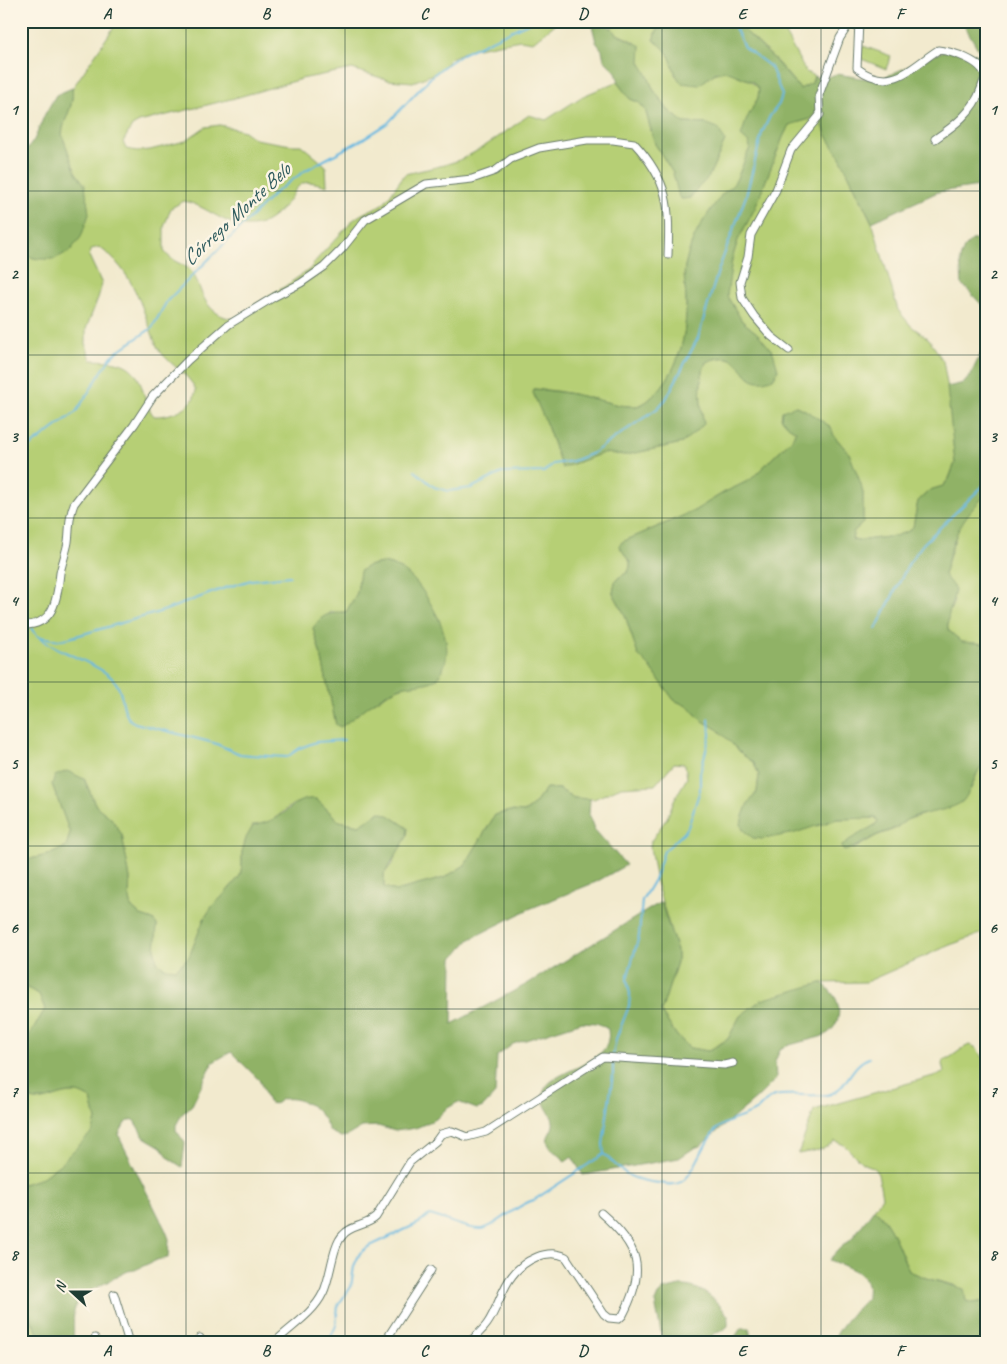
<svg xmlns="http://www.w3.org/2000/svg" width="1007" height="1364" viewBox="0 0 1007 1364" font-family="Caveat,sans-serif">
	<style>
		.green { fill: #b6cf74; stroke: #6a8654; fill-rule: evenodd }
		.forest { fill: #90b266; stroke: #58784d }
		.lines { fill: none; stroke-linecap: round; stroke-linejoin: round }
		.stream { stroke: #65b8e1; stroke-width: 2 }
		.minor-casing { stroke: #697a6a; stroke-width: 9 }
		.minor { stroke: #fff; stroke-width: 7 }
		.grid { fill: none; stroke: #1f3d34; stroke-width: 1; stroke-opacity: 0.55 }
		.labels { text-anchor: middle; dominant-baseline: central; stroke-width: 5; stroke-linejoin: round; paint-order: stroke }
		.water-label { font-size: 21px; font-style: italic; fill: #305c5f; stroke: #fcf5e5 }
		.neatline { fill: none; stroke: #1f3d34; stroke-width: 2 }
		.grid-label { font-size: 16px; text-anchor: middle; font-weight: bold; fill: #1f3d34 }
	</style>
	<rect width="100%" height="100%" fill="#fcf5e5"/>
	<filter id="ink" filterUnits="userSpaceOnUse"><feTurbulence type="fractalNoise" baseFrequency=".02" numOctaves="2"/><feDisplacementMap in="SourceGraphic" scale="10" xChannelSelector="R" yChannelSelector="G"/><feConvolveMatrix kernelMatrix="1 2 1 2 8 2 1 2 1" color-interpolation-filters="sRGB"/></filter>
	<filter id="wash" filterUnits="userSpaceOnUse"><feTurbulence type="fractalNoise" baseFrequency=".0096" numOctaves="4" result="noise"/><feDisplacementMap in="SourceGraphic" scale="20" xChannelSelector="R" yChannelSelector="G"/><feGaussianBlur stdDeviation="1.12" result="paint"/><feColorMatrix in="noise" values="0 0 0 0 0 0 0 0 0 0 0 0 0 0 0 0 0 1.4 0 .05"/><feComposite in="paint" operator="in"/></filter>
	<g filter="url(#wash)">
		<rect width="100%" height="100%" fill="#f2eace"/>
		<g class="green">
			<path d="M118,21H559L533,42L520,40L472,49L451,58L438,72L413,82L388,80L352,69L301,79L235,98L139,122L132,126L123,142L126,149L137,151L150,150L185,141L205,127L220,125L244,131L255,139L291,145H301L326,166L327,186C320,184 310,181 304,183C296,186 293,194 289,200C280,212 267,225 252,226C226,228 208,206 184,201L171,208L164,227V251C173,264 183,262 192,272C196,277 197,283 200,289C206,306 217,318 236,319L273,293L284,287L310,269L318,258L348,226C356,214 371,211 382,204C388,200 399,181 405,174C422,170 440,167 457,161C483,150 506,131 529,115L546,120L583,96L619,81L620,86L630,99L638,102L645,109L655,144L673,173L681,199L690,198L695,191L708,178L725,141L707,124L684,123L668,110L653,89L647,74L639,62L635,42L617,34L611,27L621,21H702L661,28L657,30L653,40L665,47L674,65L675,75L699,85C704,81 710,76 716,73C729,67 750,79 759,89L758,98L753,106L750,148L735,183L729,190L723,193C704,219 692,234 685,266C683,277 686,290 686,301C687,334 680,367 657,392C651,398 643,406 635,406C620,407 605,401 590,398C572,393 553,390 534,389L562,468L603,453L626,455L682,443L704,424C700,404 698,382 706,362C730,352 735,360 750,378L758,334L742,321L727,296L728,281L732,259L738,240L755,208L783,137L789,125L810,119L818,111L826,134L840,157L873,225L898,310L911,326L929,339L943,361L948,389L955,463L949,478L943,486L930,490L918,501L913,527L909,531L895,536L857,541L852,539L854,531L863,523V493L849,453L834,436L831,427L805,410L796,406L781,417L788,426L796,431L792,439L750,480L723,493L694,511L622,542L619,546L630,562V567L628,572L618,578L615,582L613,593L625,615L638,655L650,667L674,700L689,707L701,720L717,729L743,755L754,763L759,775L757,792L747,805L818,826L837,819L876,818L878,821L875,825L843,845L854,849L876,836L895,829L906,820L922,815L971,789L980,766L986,762V932L950,945L866,982L821,983L740,1016L728,1039L708,1051L690,1048L677,1036L661,1012L677,962V951L656,882L650,847L651,841L667,818L674,800L687,778L685,764L674,763L655,785L621,787L594,799L574,798L559,789L546,788L535,804L524,812L510,811L495,815L465,865L444,878L407,888L396,891L384,887V874L392,864L408,828L390,816L380,812L359,825L339,821L316,799C308,801 298,801 292,805C278,815 272,824 253,825L242,852V866L240,876L221,898L213,905L204,919L189,957L176,969L165,968L157,962L155,951L157,925L153,920L141,916L132,908L129,894L130,879L122,835L111,818L96,806L84,778L52,784L70,833L66,847L48,855L21,861V255L39,259L85,185L76,173L62,135C63,118 75,107 72,89ZM99,247C127,267 137,292 148,323C152,331 154,343 160,351C171,366 188,373 196,390C195,393 194,399 192,401C184,411 166,417 154,416C148,409 146,401 143,391C135,361 118,361 91,360L86,345V329L98,298L102,284L89,256L92,249ZM382,563C413,568 424,593 439,619L427,682L411,684L396,689L336,725L322,659L313,628L331,612H346L357,593L360,572L368,566Z"/>
			<path d="M732,21H778L806,72L814,76L812,83L800,89C780,64 758,40 732,21Z"/>
			<path d="M863,46L891,56L886,69L859,58Z"/>
			<path d="M986,495V644L962,642L948,630L947,618L954,601L944,575L952,548L960,524L971,509Z"/>
			<path d="M21,985L39,994L45,1009L33,1030L21,1044Z"/>
			<path d="M969,1045L975,1047L986,1061V1301L973,1303L966,1301L954,1285L926,1278L909,1271C899,1250 892,1223 874,1209L882,1197L878,1174L873,1167L862,1163L844,1145L835,1141L823,1149L798,1154L814,1110L944,1073L942,1064L944,1060C954,1057 959,1049 969,1045Z"/>
			<path d="M21,1093C41,1110 56,1091 76,1093C80,1093 86,1097 91,1099L96,1120L93,1131L59,1165L40,1179L23,1184L21,1183Z"/>
			<path d="M21,1303C31,1315 35,1330 44,1343H21Z"/>
		</g>
		<g class="forest">
			<path d="M591,21H604L617,34L641,46L640,62L647,74L653,89L668,110L684,123L707,124L718,128L725,141L708,178L695,191L690,198L683,199L679,197L673,173L655,144L645,109L638,102L630,99L620,86L616,72L604,60L602,50L596,42Z"/>
			<path d="M702,21H732L743,29L771,56L800,89L812,83L814,76L820,79L837,74L861,78L880,79L948,49L965,51L982,56L962,21H986V185L938,192L872,222L840,157L826,134L818,111L810,119L789,125L783,137L755,208L738,240L732,259L727,296L742,321L758,334L773,352L778,369L774,378C770,379 766,381 762,381C738,383 745,345 706,362C698,382 700,404 704,424L682,443L626,455L603,453L562,468L548,428L533,393L534,389C553,391 572,393 590,398C605,401 620,407 635,406C643,406 651,398 657,392C680,367 687,334 686,301C686,290 683,277 685,266C692,234 704,219 723,193C740,184 741,164 750,148L749,143L741,136L747,118L758,98L759,89L753,82L726,71L715,73L699,85L681,83C668,65 676,54 653,40L657,30L661,28Z"/>
			<path d="M72,88C75,107 63,118 62,135L76,173L85,185L89,214L81,237L70,251L54,259H39L21,255V158L34,140L45,114L56,95Z"/>
			<path d="M986,239V309L962,284L960,259L964,248L972,240Z"/>
			<path d="M986,332V495C957,522 954,538 944,575L955,589C953,605 946,614 948,630L962,642L986,644V762C974,771 973,789 963,801C955,809 927,813 916,816C907,818 901,825 893,829C887,832 881,833 875,836C864,842 856,848 844,851L841,847L849,840L875,825L878,821L876,818L837,819L795,833L763,839L753,838L743,830L741,825L742,819L747,805L757,792L759,775L754,763L743,755L717,729L701,720L689,707L674,700L650,667L638,655L625,615L613,593L615,582L618,578L628,572L630,567V562L619,546L622,542L694,511L723,493L750,480L792,439L796,431L788,426L781,418L782,411L796,406L805,410L831,427L834,436L849,453L861,484L863,493V523L854,531L852,539L857,541L895,536L909,531L913,527L918,501L930,490L943,486L949,479L955,463L947,387L964,383L970,376L983,349Z"/>
			<path d="M382,563C408,567 419,584 432,606C443,626 453,649 442,671C442,671 439,677 438,678C430,685 409,684 398,688C377,697 359,714 341,727L336,725L322,659L313,628C324,612 329,614 346,612L357,593L360,571L368,566Z"/>
			<path d="M67,771L84,779L96,806L111,818L122,835L130,879L129,894L132,908L141,916L153,920L157,925L155,951L157,962L165,968L176,969L189,957L204,919L213,905L221,898L240,876L242,866V852L246,838L253,826C260,824 269,822 276,818C290,811 296,797 316,799L339,821L359,825L380,812L390,816L408,828L407,837L384,874V887L396,891L407,888L444,878L465,865L495,815L510,811L525,812L535,804L546,788L559,789L574,798L590,799L589,815L594,829L626,865L596,882L529,909L470,939L453,958L452,1024L527,984L661,902L677,951V962L661,1012L677,1036L690,1048L708,1051L728,1039L740,1016L761,1000L821,983H823C827,988 833,993 836,999C843,1015 836,1032 820,1037C806,1041 794,1043 781,1048L775,1061L776,1079L758,1097L700,1146L694,1148L679,1158L583,1175L572,1157L565,1162C561,1153 551,1153 548,1143C545,1135 555,1130 553,1121C551,1112 543,1107 543,1096C544,1067 616,1069 608,1029L597,1023L582,1022L513,1044L497,1056L495,1094L483,1107L477,1109L458,1102L446,1109L436,1119L416,1128L395,1131L378,1126L362,1127L347,1136L341,1137L329,1131C323,1110 304,1096 281,1099C278,1104 274,1105 268,1102L260,1081L231,1052L213,1062L192,1105L182,1114L176,1125V1130L185,1143L182,1167L170,1159L161,1147L144,1137L133,1119L125,1123L119,1134L121,1141L166,1231L169,1239L168,1258L156,1260L135,1270L128,1271L80,1296C70,1310 75,1326 73,1343H44C35,1330 31,1315 21,1303V1183L23,1184L40,1179L59,1165L93,1131L96,1120L91,1099C86,1097 80,1093 76,1093C56,1091 41,1110 21,1093V1044L33,1030L45,1009L39,994L21,985V861L48,855L66,847L70,833L52,784L55,776Z"/>
			<path d="M874,1209C892,1223 899,1250 909,1271L926,1278L964,1289L966,1301L973,1303L986,1301V1343H833C839,1325 855,1311 867,1298C867,1294 868,1288 867,1285C863,1270 841,1265 829,1260L841,1247L851,1240Z"/>
			<path d="M680,1286C701,1285 717,1300 728,1316V1326L722,1331L713,1334L710,1343H661L662,1338L655,1302L658,1295L663,1290Z"/>
			<path d="M741,1328H750L751,1343H731Z"/>
		</g>
		<g class="lines">
			<g class="stream">
				<path d="M21,453L76,412L111,357L118,351L152,328L167,301L277,191L306,170L363,139L388,123L432,76L443,67L464,53L532,21"/>
				<path d="M415,471L434,487L448,491L471,488L502,473L544,472L553,464L573,461L593,453L658,408L666,399L698,338L718,271L746,196L762,133L770,116L779,104L782,95L771,67L744,47L732,21"/>
				<path d="M21,575L28,620"/>
				<path d="M31,628C43,649 94,660 113,679C126,692 119,716 135,723L214,743L240,754L251,755L287,757L300,748L316,742L344,740"/>
				<path d="M876,629L909,563L923,544L986,483"/>
				<path d="M40,637L59,640L69,638L163,611L222,589L251,580L290,576"/>
				<path d="M613,1055L616,1039L629,1006L630,994L627,979L639,936L642,900L655,878L664,851L684,833L688,827L700,790V773L710,735L709,719"/>
				<path d="M613,1059V1074L603,1144L604,1154C625,1174 629,1180 659,1183C666,1184 674,1186 681,1182C694,1176 703,1142 717,1129C728,1119 745,1118 757,1110C763,1105 768,1097 775,1096C789,1092 821,1098 831,1094C848,1087 851,1064 869,1058"/>
				<path d="M328,1343L336,1326L338,1305L351,1287L354,1266L360,1253L368,1247L421,1222L429,1215C445,1218 466,1230 482,1229C494,1228 517,1204 534,1200L604,1154"/>
			</g>
		</g>
	</g>
	<g filter="url(#ink)">
		<g class="lines">
			<defs>
				<g id="minor">
					<path d="M859,21L857,68C891,94 910,68 938,50C950,51 985,61 985,78C984,81 982,85 981,89C973,112 954,126 935,139"/>
					<path d="M789,350L771,336L754,316L742,298L740,282L748,257L751,235L776,190L791,150L820,115L819,95L840,38L851,21"/>
					<path d="M21,625C55,627 57,598 60,573C62,563 66,553 68,542C70,528 68,518 74,504L134,425L153,396L188,360L228,325L274,297L301,283L324,267L342,249L365,220L426,184L472,179L495,171L511,159L539,148L587,140H613L634,143C669,181 670,206 668,255"/>
					<path d="M114,1294L129,1343"/>
					<path d="M95,1338L96,1343"/>
					<path d="M195,1343L200,1338"/>
					<path d="M274,1343C290,1327 313,1314 323,1293C331,1277 332,1246 343,1235C351,1225 367,1226 376,1217L410,1162L436,1141L441,1134L452,1131L467,1137L486,1132L603,1057L724,1065L733,1063"/>
					<path d="M384,1343L431,1270"/>
					<path d="M468,1343C475,1337 482,1331 487,1324C497,1310 502,1288 512,1276C524,1260 547,1248 566,1257L604,1314L609,1318L619,1319L623,1315C647,1269 639,1246 601,1213"/>
				</g>
			</defs>
			<use href="#minor" class="minor-casing"/>
			<use href="#minor" class="minor"/>
		</g>
	</g>
	<path class="grid" d="M186,21V1343M345,21V1343M504,21V1343M662,21V1343M821,21V1343M21,191H986M21,355H986M21,518H986M21,682H986M21,846H986M21,1009H986M21,1173H986"/>
	<g class="labels">
		<g class="water-label">
			<text transform="translate(236 214) rotate(-43)">Córrego Monte Belo</text>
		</g>
	</g>
	<rect width="1007" height="1364" fill="none" stroke="#fcf5e5" stroke-width="55"/>
	<g transform="translate(72 1292) rotate(291)" stroke="#fcf5e5" stroke-width="4" paint-order="stroke">
	<path d="M0-4L9 19L0 12L-9 19Z" fill="#1f3d34"/>
	<text y="-8" font-size="14" font-weight="bold" text-anchor="middle" fill="#1f3d34">N</text>
	</g>
	<rect x="28" y="28" width="952" height="1308" class="neatline"/>
	<g class="grid-label">
		<text x="107" y="19">A</text>
		<text x="266" y="19">B</text>
		<text x="424" y="19">C</text>
		<text x="583" y="19">D</text>
		<text x="742" y="19">E</text>
		<text x="900" y="19">F</text>
		<text x="14" y="115">1</text>
		<text x="993" y="115">1</text>
		<text x="14" y="279">2</text>
		<text x="993" y="279">2</text>
		<text x="14" y="442">3</text>
		<text x="993" y="442">3</text>
		<text x="14" y="606">4</text>
		<text x="993" y="606">4</text>
		<text x="14" y="769">5</text>
		<text x="993" y="769">5</text>
		<text x="14" y="933">6</text>
		<text x="993" y="933">6</text>
		<text x="14" y="1097">7</text>
		<text x="993" y="1097">7</text>
		<text x="14" y="1260">8</text>
		<text x="993" y="1260">8</text>
		<text x="107" y="1356">A</text>
		<text x="266" y="1356">B</text>
		<text x="424" y="1356">C</text>
		<text x="583" y="1356">D</text>
		<text x="742" y="1356">E</text>
		<text x="900" y="1356">F</text>
	</g>
</svg>
